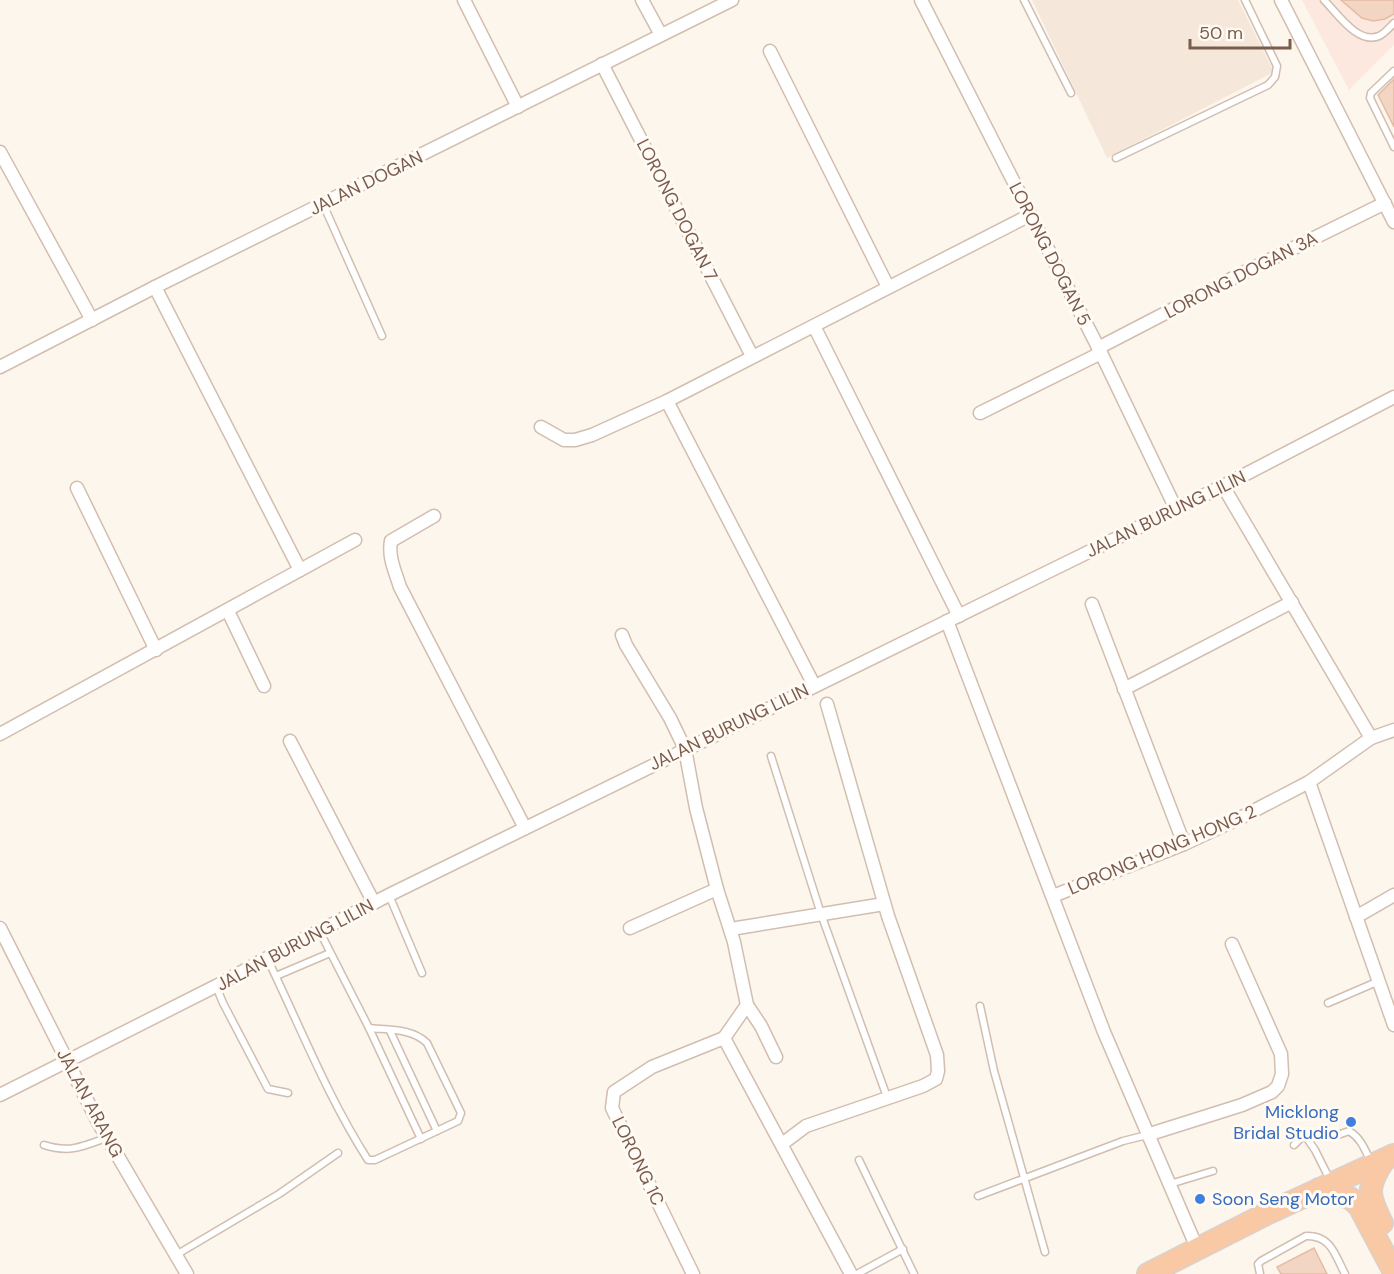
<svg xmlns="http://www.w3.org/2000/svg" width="1394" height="1274" viewBox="0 0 1394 1274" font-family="'DM Sans',sans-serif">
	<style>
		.residential { fill: #f5e8da }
		.commercial { fill: #fde8e0 }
		.building { fill: #f3d5c3; stroke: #e6bba3; stroke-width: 1.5 }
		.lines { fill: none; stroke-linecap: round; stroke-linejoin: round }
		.service-casing { stroke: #d1beb0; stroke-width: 9 }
		.minor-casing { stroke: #d1beb0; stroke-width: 15 }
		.trunk-casing { stroke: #dad1cd; stroke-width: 24 }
		.service { stroke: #fff; stroke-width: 6 }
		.minor { stroke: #fff; stroke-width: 12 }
		.trunk { stroke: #f9c8a4; stroke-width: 21 }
		.shop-dot { fill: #3f7fe0; stroke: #fffaf3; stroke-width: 2 }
		.labels { text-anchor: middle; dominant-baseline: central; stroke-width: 6; stroke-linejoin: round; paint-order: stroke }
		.street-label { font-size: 18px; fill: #7a5c4d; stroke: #fffaf3 }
		.shop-label { font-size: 18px; fill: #366cbe; stroke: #fffaf3; text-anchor: end }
	</style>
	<rect width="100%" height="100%" fill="#fdf6ec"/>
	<path class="residential" d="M1032,0H1238L1274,72L1107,158Z"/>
	<path class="commercial" d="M1302,0H1394V45L1349,90Z"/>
	<g class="building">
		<path d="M1341,0H1394V14L1385,19L1373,21L1362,18Z"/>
		<path d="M1394,79V127L1378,95Z"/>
		<path d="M1314,1248L1327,1274H1281L1277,1267Z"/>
	</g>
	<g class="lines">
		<defs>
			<g id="service">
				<path d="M1024,0L1071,93"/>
				<path d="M1324,0C1337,13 1358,45 1379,36C1384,34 1390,27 1394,23"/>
				<path d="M1394,71L1371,93L1370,98L1394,147"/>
				<path d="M1116,158L1268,85L1275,77L1277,66L1245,0"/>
				<path d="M323,204L382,336"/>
				<path d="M771,756L821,914L887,1097"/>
				<path d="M389,895L422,973"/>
				<path d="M320,932L369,1028L421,1139"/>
				<path d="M267,958C300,1026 327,1096 368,1160H375L458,1121L461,1113L427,1043C412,1028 388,1030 369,1028"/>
				<path d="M276,976L330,953"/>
				<path d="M216,986L223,1003L268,1089L288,1093"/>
				<path d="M1328,1003L1379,981"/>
				<path d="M980,1006L994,1071L1045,1252"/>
				<path d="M390,1031L437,1131"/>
				<path d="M1335,1136L1349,1131C1361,1138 1365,1150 1371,1162"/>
				<path d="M44,1145C69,1153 82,1147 106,1138"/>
				<path d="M1294,1145L1301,1138L1306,1137L1315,1150L1330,1180"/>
				<path d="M859,1160L914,1274"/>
				<path d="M1170,1184L1213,1171"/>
				<path d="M978,1196L1123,1141L1147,1135"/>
				<path d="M176,1255L279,1194L338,1153"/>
				<path d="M857,1274L903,1249"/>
				<path d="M1260,1274L1258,1264L1261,1261L1306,1236C1331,1235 1335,1255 1345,1274"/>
			</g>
			<g id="minor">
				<path d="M464,0L518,107"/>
				<path d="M642,0L661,35"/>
				<path d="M921,0L1101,353L1176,509"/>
				<path d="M1281,0L1394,222"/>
				<path d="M770,51L888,287"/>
				<path d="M602,64L752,356"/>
				<path d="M0,152L92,320"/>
				<path d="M155,287L300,570"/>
				<path d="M814,326L959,616"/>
				<path d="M1098,348L1237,276L1385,203"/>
				<path d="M0,367L155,287L732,0"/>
				<path d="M667,401L814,685"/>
				<path d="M980,413L1101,353"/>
				<path d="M541,427L564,440H575L592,435L667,401L1030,215"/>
				<path d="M1223,486L1371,738"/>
				<path d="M77,488L156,650"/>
				<path d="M434,516L391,541C388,557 395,571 400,587L525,828"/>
				<path d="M1092,604L1184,844"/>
				<path d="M228,611L264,686"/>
				<path d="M947,621L1104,1032L1197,1248"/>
				<path d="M622,635L626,645L670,718L685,749L696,808L717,889L734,942L747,1005L724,1038"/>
				<path d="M1124,689L1292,602"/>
				<path d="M0,734L355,540"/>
				<path d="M290,741L374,903"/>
				<path d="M1309,782L1394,1025"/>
				<path d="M1053,896L1184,844L1242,817L1309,782L1371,738L1394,730"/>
				<path d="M1356,917L1394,895"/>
				<path d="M0,928L99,1124L187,1274"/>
				<path d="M630,928L717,889"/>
				<path d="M731,929L884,904"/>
				<path d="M747,1005L761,1026L776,1057"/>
				<path d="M724,1038L851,1274"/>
				<path d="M0,1095L216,986L267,958L389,895L1223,486L1394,397"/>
				<path d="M1147,1135L1242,1105L1272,1092L1278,1086L1282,1074L1281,1054L1232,944"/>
				<path d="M782,1144L806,1126L923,1086L936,1079L938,1071L937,1055L888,916L827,704"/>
				<path d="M693,1274L612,1108L614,1092L652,1067L724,1038"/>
			</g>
			<g id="trunk">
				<path d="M1319,1189L1350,1198L1359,1206L1394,1272"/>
				<path d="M1382,1223C1368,1195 1366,1187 1384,1160"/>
				<path d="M1148,1274L1268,1213L1394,1155"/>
			</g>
		</defs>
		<use href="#service" class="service-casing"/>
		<use href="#minor" class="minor-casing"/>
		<use href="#trunk" class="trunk-casing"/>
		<use href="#service" class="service"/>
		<use href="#minor" class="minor"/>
		<use href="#trunk" class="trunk"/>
	</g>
	<g class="shop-dot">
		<circle cx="1351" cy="1122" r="6"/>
		<circle cx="1200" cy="1199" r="6"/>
	</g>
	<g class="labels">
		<g class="street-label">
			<text transform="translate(366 183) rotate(-26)">JALAN DOGAN</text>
			<text transform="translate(677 210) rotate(63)">LORONG DOGAN 7</text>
			<text transform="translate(1050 254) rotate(63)">LORONG DOGAN 5</text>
			<text transform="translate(1241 275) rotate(-27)">LORONG DOGAN 3A</text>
			<text transform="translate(1166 514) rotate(-26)">JALAN BURUNG LILIN</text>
			<text transform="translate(729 727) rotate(-26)">JALAN BURUNG LILIN</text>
			<text transform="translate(1162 850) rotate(-23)">LORONG HONG HONG 2</text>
			<text transform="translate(295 945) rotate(-28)">JALAN BURUNG LILIN</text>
			<text transform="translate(90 1103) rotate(62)">JALAN ARANG</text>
			<text transform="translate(638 1161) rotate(64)">LORONG 1C</text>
		</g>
		<g class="shop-label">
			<text x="1339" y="1112">Micklong<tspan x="1339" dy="21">Bridal Studio</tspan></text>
			<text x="1212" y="1199" text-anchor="start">Soon Seng Motor</text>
		</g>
	</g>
	<path d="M1190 39v9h100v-9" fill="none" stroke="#7a5c4d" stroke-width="3"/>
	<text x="1199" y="39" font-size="18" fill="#7a5c4d" stroke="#fffaf3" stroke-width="4.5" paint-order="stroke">50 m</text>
</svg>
